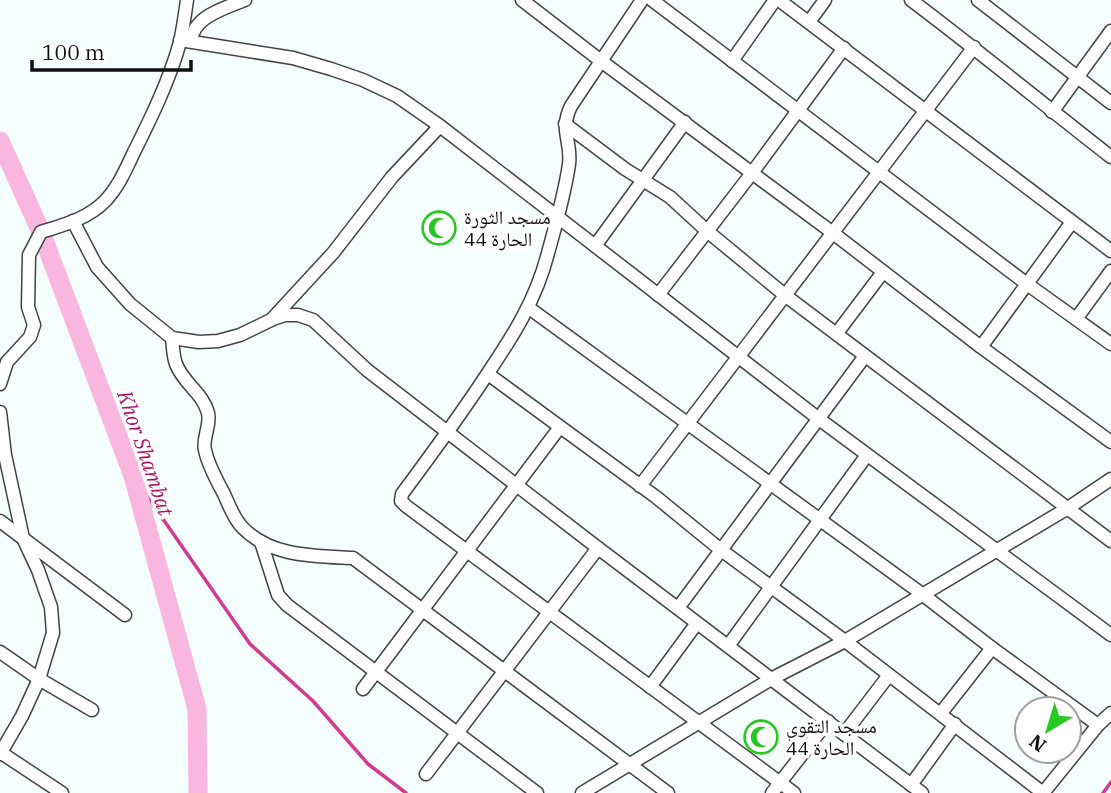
<svg xmlns="http://www.w3.org/2000/svg" width="1111" height="793" viewBox="0 0 1111 793" font-family="'IBM Plex Serif','Noto Naskh Arabic',serif">
	<style>
		.lines { fill: none; stroke-linecap: round; stroke-linejoin: round }
		.stream { stroke: #d33a94; stroke-width: 3.5 }
		.river { stroke: #f9b6df; stroke-width: 19 }
		.street-casing { stroke: #434343; stroke-width: 15 }
		.street { stroke: #fff; stroke-width: 12 }
		.labels { text-anchor: middle; dominant-baseline: central; stroke-width: 7; stroke-linejoin: round; paint-order: stroke }
		.poi-label { font-size: 19px; fill: #101010; stroke: #fff; text-anchor: start }
		.water-label { font-size: 21px; font-style: italic; fill: #a91366; stroke: #fff }
	</style>
	<rect width="100%" height="100%" fill="#f4fffd"/>
	<g class="lines">
		<g class="stream">
			<path d="M133,476L250,644L313,701L368,764L406,793"/>
			<path d="M1103,793L1111,782"/>
		</g>
		<path class="river" d="M0,141L41,232L133,476L197,709L198,793"/>
		<defs>
			<g id="street">
				<path d="M522,0L601,61L833,233L981,347L1111,442"/>
				<path d="M642,0L571,106C559,131 572,141 569,164C565,193 556,224 548,253C536,300 513,336 486,376C459,417 431,455 402,494L401,501L406,506L794,793"/>
				<path d="M652,0L1027,284L1111,344"/>
				<path d="M779,0L1111,251"/>
				<path d="M911,0C979,51 1044,105 1111,157"/>
				<path d="M978,0L1111,103"/>
				<path d="M809,22L825,0"/>
				<path d="M180,40L293,58L331,69L363,80L397,96L440,126L819,419L1111,635"/>
				<path d="M190,41C192,35 194,29 198,25C207,13 232,5 245,0"/>
				<path d="M732,61L775,0"/>
				<path d="M1052,112L1111,31"/>
				<path d="M565,124L625,169L670,197L707,231L786,296L1111,541"/>
				<path d="M73,221L97,267L130,304L172,338L199,342L218,341L240,335L273,319L285,315H298L313,320L367,370L598,548L922,793"/>
				<path d="M595,246L685,122"/>
				<path d="M658,295L752,173L844,48"/>
				<path d="M529,308L922,594L992,648L1098,725"/>
				<path d="M273,318L333,253L392,177L440,126"/>
				<path d="M1076,319L1111,271"/>
				<path d="M837,333L883,272"/>
				<path d="M172,338C173,346 173,356 176,364C183,383 203,393 208,413C211,426 202,438 205,450C208,465 217,481 224,494C229,505 234,519 242,527C270,557 315,556 353,558L668,793"/>
				<path d="M981,347L1072,222"/>
				<path d="M488,374L656,497L721,550L845,641L1043,793"/>
				<path d="M0,384L7,362L30,337L34,325L28,307L29,255L41,232C63,225 87,219 104,202C118,188 126,169 134,152C151,118 170,79 180,42C183,29 185,14 187,0"/>
				<path d="M0,412L5,455L23,538L38,570L51,607L53,633L39,679L22,716L0,754"/>
				<path d="M640,486L974,47"/>
				<path d="M0,521L125,615"/>
				<path d="M261,542L278,595L287,605L537,793"/>
				<path d="M678,608L865,356"/>
				<path d="M728,646L867,455"/>
				<path d="M0,652L39,679L92,710"/>
				<path d="M650,687L697,623"/>
				<path d="M363,689L560,427"/>
				<path d="M941,713L992,648"/>
				<path d="M844,734L889,675"/>
				<path d="M0,752L62,793"/>
				<path d="M426,774L598,548"/>
				<path d="M911,785L955,724"/>
				<path d="M582,793L771,679L845,641L1068,508L1111,479"/>
				<path d="M772,793L828,721"/>
				<path d="M1043,793L1098,725L1111,713"/>
			</g>
		</defs>
		<use href="#street" class="street-casing"/>
		<use href="#street" class="street"/>
	</g>
	<defs>
		<symbol id="mosque-ring" viewBox="-11 -11 22 22"><circle r="9.5" fill="#fff" stroke="#27c821" stroke-width="1.5"/><path d="M3.5-4.9A6 6 0 1 0 3.5 4.9A5 5 0 1 1 3.5-4.9Z" fill="#27c821"/></symbol>
	</defs>
	<g fill-rule="evenodd">
		<use href="#mosque-ring" x="420" y="209" width="38" height="38"/>
		<use href="#mosque-ring" x="742" y="718" width="38" height="38"/>
	</g>
	<g class="labels">
		<g class="poi-label">
			<text x="464" y="217">مسجد الثورة<tspan x="464" dy="22">الحارة 44</tspan></text>
			<text x="786" y="726">مسجد التقوي<tspan x="786" dy="22">الحارة 44</tspan></text>
		</g>
		<g class="water-label">
			<text transform="translate(146 453) rotate(71)">Khor Shambat</text>
		</g>
	</g>
	<g transform="translate(1048 730) rotate(218)"><circle r="33" fill="#ffffff" stroke="#9f9f9f" stroke-width="2"/>
	<path d="M0-5L12 26L0 18L-12 26Z" fill="#27c821"/>
	<text y="-10" font-size="19" font-weight="bold" text-anchor="middle" fill="#101010">N</text>
	</g>
	<path d="M32 60v10h159v-10" fill="none" stroke="#101010" stroke-width="3.5"/>
	<text x="42" y="60" font-size="21" fill="#101010" stroke="#ffffff" stroke-width="5" paint-order="stroke">100 m</text>
</svg>
